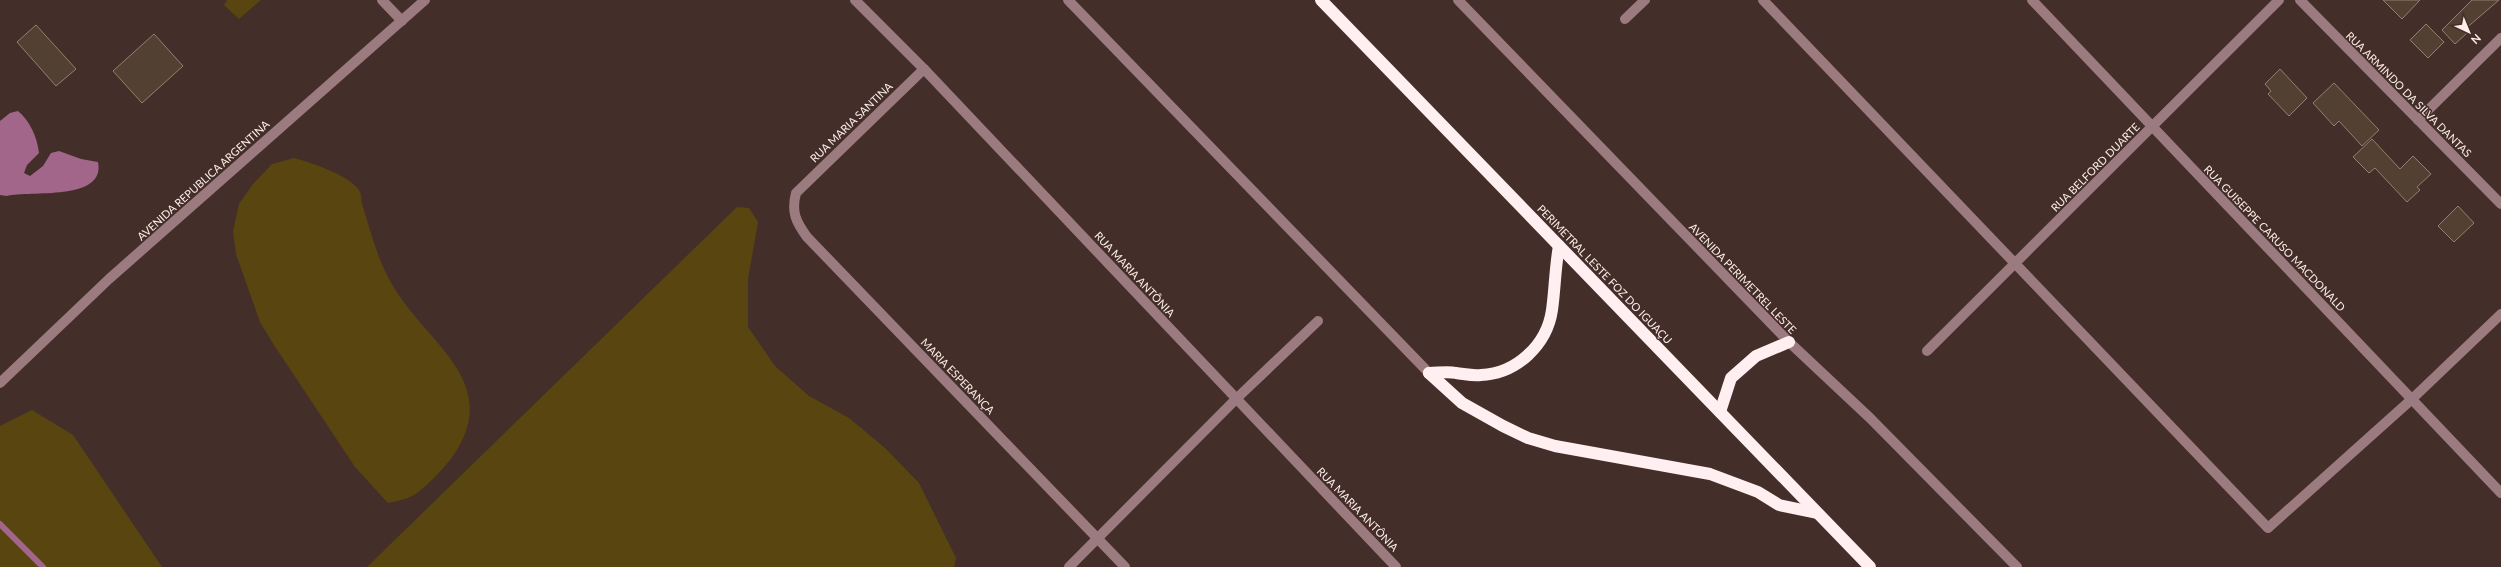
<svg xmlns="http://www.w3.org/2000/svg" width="2501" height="567" viewBox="0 0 2501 567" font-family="Lato,sans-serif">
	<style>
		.green { fill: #594510 }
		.water { fill: #a1668a }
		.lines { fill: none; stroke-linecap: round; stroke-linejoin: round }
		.stream { stroke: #a1668a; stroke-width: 6 }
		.building { fill: #524032; stroke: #938070 }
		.minor { stroke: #9b7b7f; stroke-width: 10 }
		.highway { stroke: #ffeff1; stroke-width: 12 }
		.labels { text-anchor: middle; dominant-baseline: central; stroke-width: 3; stroke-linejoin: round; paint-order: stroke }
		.street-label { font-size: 11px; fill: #fdeeea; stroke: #442e29 }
	</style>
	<rect width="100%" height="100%" fill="#442e29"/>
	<g class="green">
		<path d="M227,0H261L239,19L224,5Z"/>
		<path d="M294,158C310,162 354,177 360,192C362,196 361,202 363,207C372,236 379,265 396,291C432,347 502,384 453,456C445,467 424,490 412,496C405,500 396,501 388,503L355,467L274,345L260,322L236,254L233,231L239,204L253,184L272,164Z"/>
		<path d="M737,207L749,208L758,222L748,279V327L775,366L809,396L849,418L885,448L919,483L956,558L954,567H367Z"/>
		<path d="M32,410L73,435L162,567H0V426Z"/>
	</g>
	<path class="water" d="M18,111C30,121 37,137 39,153L27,165L24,173L30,176L43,166L51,153L59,151L81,159L98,162C106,202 29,190 7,196L0,195V121L10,113Z"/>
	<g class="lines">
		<path class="stream" d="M0,524L43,567"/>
	</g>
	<g class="building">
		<path d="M2383,0H2420L2402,19Z"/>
		<path d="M2472,0H2499L2464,30L2467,33L2455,44L2442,30Z"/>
		<path d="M2426,24L2444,42L2428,58L2410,40Z"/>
		<path d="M36,25L76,69L56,86L17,42Z"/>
		<path d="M154,34L183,66L142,103L113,71Z"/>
		<path d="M2280,69L2307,98L2289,116L2268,94L2271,91L2265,84Z"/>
		<path d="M2334,83L2379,130L2362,146L2339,121L2334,126L2313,103Z"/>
		<path d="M2372,139L2400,169L2413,156L2431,174L2417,187L2420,190L2407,202L2375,168L2369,173L2353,157Z"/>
		<path d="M2458,206L2474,223L2454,242L2438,226Z"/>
	</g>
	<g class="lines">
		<g class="minor">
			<path d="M382,0L402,21"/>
			<path d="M855,0L924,69L1396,567"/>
			<path d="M1068,0L1429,373"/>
			<path d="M1458,0L1789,342L1870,418L2017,567"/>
			<path d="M1763,0L2268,528L2412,399L2501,314"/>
			<path d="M2032,0L2501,493"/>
			<path d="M2300,0L2501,204"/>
			<path d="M1625,19L1645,0"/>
			<path d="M924,69L796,193C791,212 796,222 807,237L1125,567"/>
			<path d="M2418,120L2501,38"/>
			<path d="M1927,351L2279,0"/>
			<path d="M0,383L109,279L425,0"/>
			<path d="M1069,567L1236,399L1318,321"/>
		</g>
		<g class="highway">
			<path d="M1321,0L1870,567"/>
			<path d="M1429,373L1462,403L1503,426L1528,438L1555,446L1710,474L1758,492L1779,505L1817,513"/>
			<path d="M1429,373C1438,373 1448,371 1456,373C1465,374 1472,376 1481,375C1516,374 1547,345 1552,310C1555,289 1555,268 1559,246"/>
			<path d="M1720,412L1731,378L1756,356L1789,342"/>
		</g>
	</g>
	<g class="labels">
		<g class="street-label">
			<text transform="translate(2409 94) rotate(45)">RUA ARMINDO DA SILVA DANTAS</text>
			<text transform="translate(851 122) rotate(-44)">RUA MARIA SANTINA</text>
			<text transform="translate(2095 167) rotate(-45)">RUA BELFORD DUARTE</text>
			<text transform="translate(203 180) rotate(-42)">AVENIDA REPUBLICA ARGENTINA</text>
			<text transform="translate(2275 238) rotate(46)">RUA GUISEPPE CARUSO MACDONALD</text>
			<text transform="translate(1135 274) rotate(47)">RUA MARIA ANTÔNIA</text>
			<text transform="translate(1605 274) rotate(46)">PERIMETRAL LESTE FOZ DO IGUAÇU</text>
			<text transform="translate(1743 278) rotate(46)">AVENIDA PERIMETREL LESTE</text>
			<text transform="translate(958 376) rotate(46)">MARIA ESPERANÇA</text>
			<text transform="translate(1358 509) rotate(46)">RUA MARIA ANTÔNIA</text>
		</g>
	</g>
	<g transform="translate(2469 32) rotate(136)" stroke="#442e29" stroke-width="3" paint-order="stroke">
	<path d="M0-3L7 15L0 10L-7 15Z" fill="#fdeeea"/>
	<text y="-6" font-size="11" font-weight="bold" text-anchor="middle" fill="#fdeeea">N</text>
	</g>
</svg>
